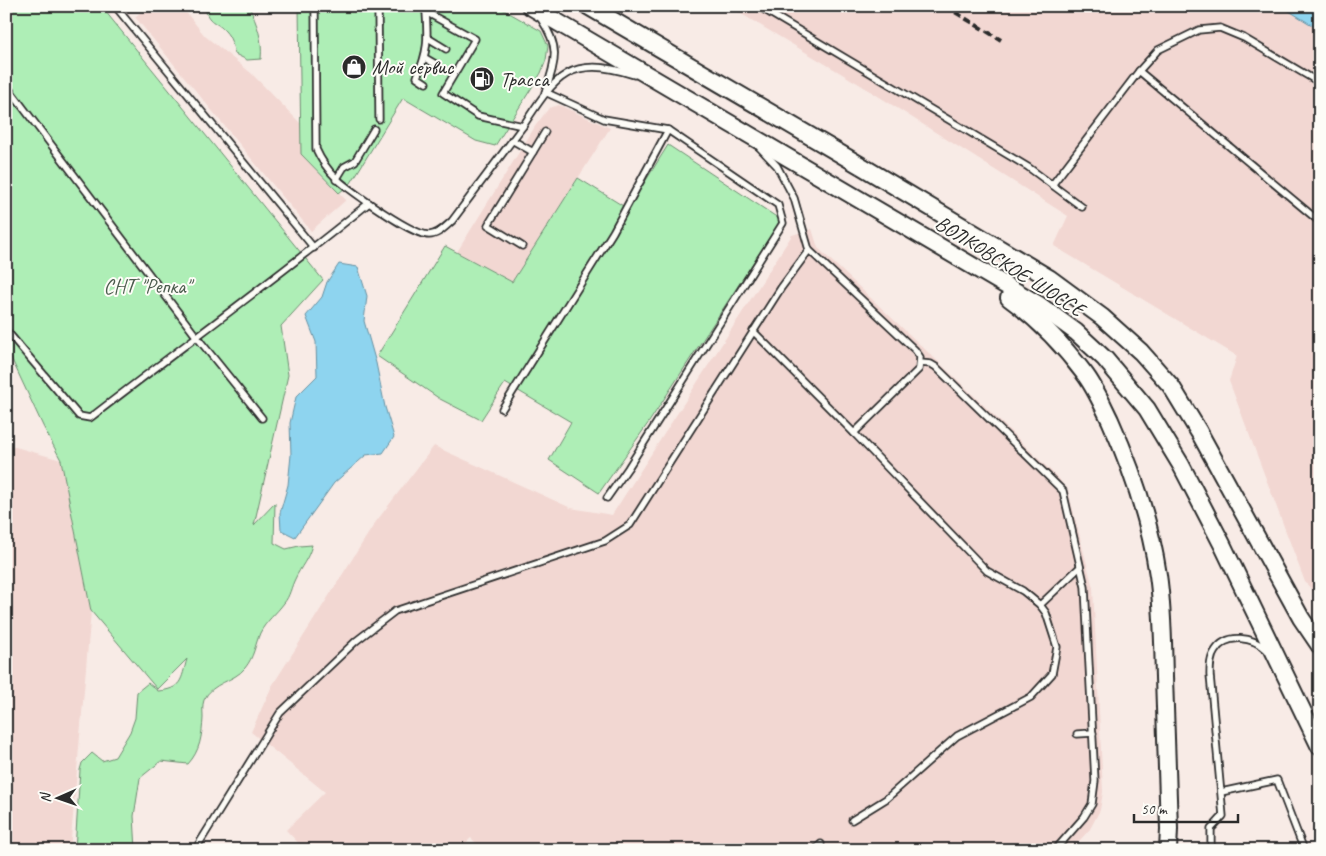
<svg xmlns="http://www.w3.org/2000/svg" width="1326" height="856" viewBox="0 0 1326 856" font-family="Caveat,sans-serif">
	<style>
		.built { fill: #f2d7d2 }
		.green { fill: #aeeeb6; stroke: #6c8c70 }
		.water { fill: #8ed4ef; stroke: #6690a1 }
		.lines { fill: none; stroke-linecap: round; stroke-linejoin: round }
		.lane-casing { stroke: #2b2b2b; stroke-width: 9 }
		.secondary-casing { stroke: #2b2b2b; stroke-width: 20 }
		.lane { stroke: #fdfcf7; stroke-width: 5.5 }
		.secondary { stroke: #fdfcf7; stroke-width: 16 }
		.rail { stroke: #2b2b2b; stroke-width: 4; stroke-dasharray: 8 4; stroke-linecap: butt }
		.labels { text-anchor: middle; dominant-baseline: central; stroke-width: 4; stroke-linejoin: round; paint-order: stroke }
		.poi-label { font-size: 21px; fill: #2b2b2b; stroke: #fdfcf7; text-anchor: start }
		.street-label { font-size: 21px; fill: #2b2b2b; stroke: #fdfcf7 }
		.park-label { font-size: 21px; fill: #4c5c4e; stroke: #fdfcf7 }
	</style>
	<rect width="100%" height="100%" fill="#f8ebe6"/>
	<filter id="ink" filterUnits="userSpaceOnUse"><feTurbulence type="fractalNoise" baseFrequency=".02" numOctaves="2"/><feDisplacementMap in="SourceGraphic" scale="10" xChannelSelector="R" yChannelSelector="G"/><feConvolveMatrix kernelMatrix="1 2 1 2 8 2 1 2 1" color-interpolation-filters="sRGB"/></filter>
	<g filter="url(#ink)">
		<g class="built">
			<path d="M148,6H181L205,36L251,73L301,124V154L346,200L311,231L135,17Z"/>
			<path d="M728,6H1320V599L1305,582L1229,381L1237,356L1054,246L1068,216L859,84Z"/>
			<path d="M559,105L610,128L512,282L457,252L536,125L549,108Z"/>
			<path d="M812,229L818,248L970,392L1059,479L1068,491L1093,588L1103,792L1100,810L1090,829L1071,850H483L471,838L458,850H305L286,830L325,792L251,732L272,686L375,523L434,446L571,508L612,515L792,235Z"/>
			<path d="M12,446L61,460L91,611L70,850H6V447Z"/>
		</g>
		<g class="green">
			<path d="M6,6H101L323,280L281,326L288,375L254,525L275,503L274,543L286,549L299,546L312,545C308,560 301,566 295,579C291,587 290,596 284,603C276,614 266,621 260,633C255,645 254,657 245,668C234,682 212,682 204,700C202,705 203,713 203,718C202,736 200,751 188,764L161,761L140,778L134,816L136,850H75L80,770L82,763L92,753L102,761L115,757L130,732L135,718L137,692L148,683L158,691C182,689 181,680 187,659L157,689L91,611L61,460L43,426L6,347Z"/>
			<path d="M205,6H249C257,25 263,39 261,59L247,60L235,54C233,46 231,37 225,31C217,21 207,24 205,6Z"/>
			<path d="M299,6H497L541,31L548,46L546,60L541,73L495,146L476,141L403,98L351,183L339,193L301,154Z"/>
			<path d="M668,145L781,220L649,422L599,493L549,460L571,422L505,383L481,420L440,399L377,356L445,246L512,282L578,178L628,209Z"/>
		</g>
		<g class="water">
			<path d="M1281,6H1320V30Z"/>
			<path d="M339,264L358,267L367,296L364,321L376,363L385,407L394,437L383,453L366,455L334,483L295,537L281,530L280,513L288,485L291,455L290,423L296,397L317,376L316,342L306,316L322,297L327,282Z"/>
		</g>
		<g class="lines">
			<defs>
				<g id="lane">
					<path d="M115,6L314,248"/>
					<path d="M315,6L316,149C328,176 346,187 369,203"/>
					<path d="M378,6L379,119"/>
					<path d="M424,6L426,12L475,39L443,93L478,116L523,126C556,75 570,55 634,75"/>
					<path d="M758,6L1028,167L1082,207"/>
					<path d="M541,19C560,47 556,59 546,90"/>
					<path d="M428,38L446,49"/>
					<path d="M425,58L437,65"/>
					<path d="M1139,71L1320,222"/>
					<path d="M426,83L417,77C428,51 428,40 426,12"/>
					<path d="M6,85L196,336L262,418"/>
					<path d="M512,140L533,152L488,225L522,246"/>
					<path d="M760,148L777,166L794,198L809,250L915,350L920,357L919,369L854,433L987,571L1023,591L1040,605L1046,613L1057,647L1052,674L1031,697L957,736L886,799L852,820"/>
					<path d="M533,152L545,132"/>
					<path d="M336,180L344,167L355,161L374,129"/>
					<path d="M1052,185L1139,71L1158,50L1199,30L1220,28L1244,38L1320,83"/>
					<path d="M6,330L79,416L90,418C183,346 278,277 369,203C381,211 415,235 429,235C438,235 445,227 452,221L523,126"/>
					<path d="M753,331L854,433"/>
					<path d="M920,363L931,364L936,367L1063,491L1085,587L1095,781L1092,804L1084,817L1055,850"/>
					<path d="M502,409L613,232L668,130L604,119L545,92"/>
					<path d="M607,498L628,468L783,223L778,205L668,130"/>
					<path d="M1040,605L1080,567"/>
					<path d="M1077,734L1093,733"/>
					<path d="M1221,792L1277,780L1304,850"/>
					<path d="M195,850L280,713L356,641L395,611L605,541L630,525L781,288L809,250"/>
					<path d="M815,850L821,844"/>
					<path d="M1213,850L1211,844V829L1223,816L1210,675C1210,667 1210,658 1215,651C1227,632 1253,637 1267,650"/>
				</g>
				<g id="secondary">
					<path d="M530,6L1039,305L1076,332L1105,359L1147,409L1181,465L1222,544L1320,747"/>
					<path d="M588,6L863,167L1049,278L1102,317L1141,352L1171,386L1199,432L1301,618L1320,646"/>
					<path d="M1009,298C1038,319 1063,345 1084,373C1095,387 1102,404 1110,420C1132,469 1150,521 1158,575C1163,609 1163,643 1164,677C1166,728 1167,778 1169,829L1168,850"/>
				</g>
			</defs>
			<use href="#lane" class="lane-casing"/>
			<use href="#secondary" class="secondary-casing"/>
			<use href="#lane" class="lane"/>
			<use href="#secondary" class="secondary"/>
			<path class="rail" d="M945,6L1001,40"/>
		</g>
	</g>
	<defs>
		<symbol id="shop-disc" viewBox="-11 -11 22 22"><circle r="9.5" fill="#2b2b2b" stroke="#fdfcf7"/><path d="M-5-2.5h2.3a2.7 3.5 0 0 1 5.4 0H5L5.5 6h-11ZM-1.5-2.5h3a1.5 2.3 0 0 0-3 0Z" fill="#fff"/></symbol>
		<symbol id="fuel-disc" viewBox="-11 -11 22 22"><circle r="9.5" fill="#2b2b2b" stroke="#fdfcf7"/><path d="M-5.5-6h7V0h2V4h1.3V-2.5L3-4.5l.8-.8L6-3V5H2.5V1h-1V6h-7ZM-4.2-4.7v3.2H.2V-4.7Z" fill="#fff"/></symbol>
	</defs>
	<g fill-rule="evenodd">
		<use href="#shop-disc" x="340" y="53" width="28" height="28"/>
		<use href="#fuel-disc" x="468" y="65" width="28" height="28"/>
	</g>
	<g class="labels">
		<g class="poi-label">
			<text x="372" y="67">Мой сервис</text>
			<text x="500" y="79">Трасса</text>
		</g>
		<g class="street-label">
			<text transform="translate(1010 266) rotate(32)">ВОЛКОВСКОЕ ШОССЕ</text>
		</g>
		<g class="park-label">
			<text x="147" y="286">СНТ "Репка"</text>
		</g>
	</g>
	<rect width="1326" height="856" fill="none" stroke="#fdfcf7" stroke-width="25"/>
	<rect x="12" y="12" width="1301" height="831" fill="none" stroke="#2b2b2b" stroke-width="2" filter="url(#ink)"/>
	<g transform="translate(58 798) rotate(268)" stroke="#fdfcf7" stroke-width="4" paint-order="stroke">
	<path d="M0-4L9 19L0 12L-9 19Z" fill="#2b2b2b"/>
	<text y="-8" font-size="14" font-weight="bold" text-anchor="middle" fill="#2b2b2b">N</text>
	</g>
	<path d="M1134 814v8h104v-8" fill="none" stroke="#2b2b2b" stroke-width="2.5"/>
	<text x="1141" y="814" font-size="15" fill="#2b2b2b" stroke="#fdfcf7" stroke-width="4" paint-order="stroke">50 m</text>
</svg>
